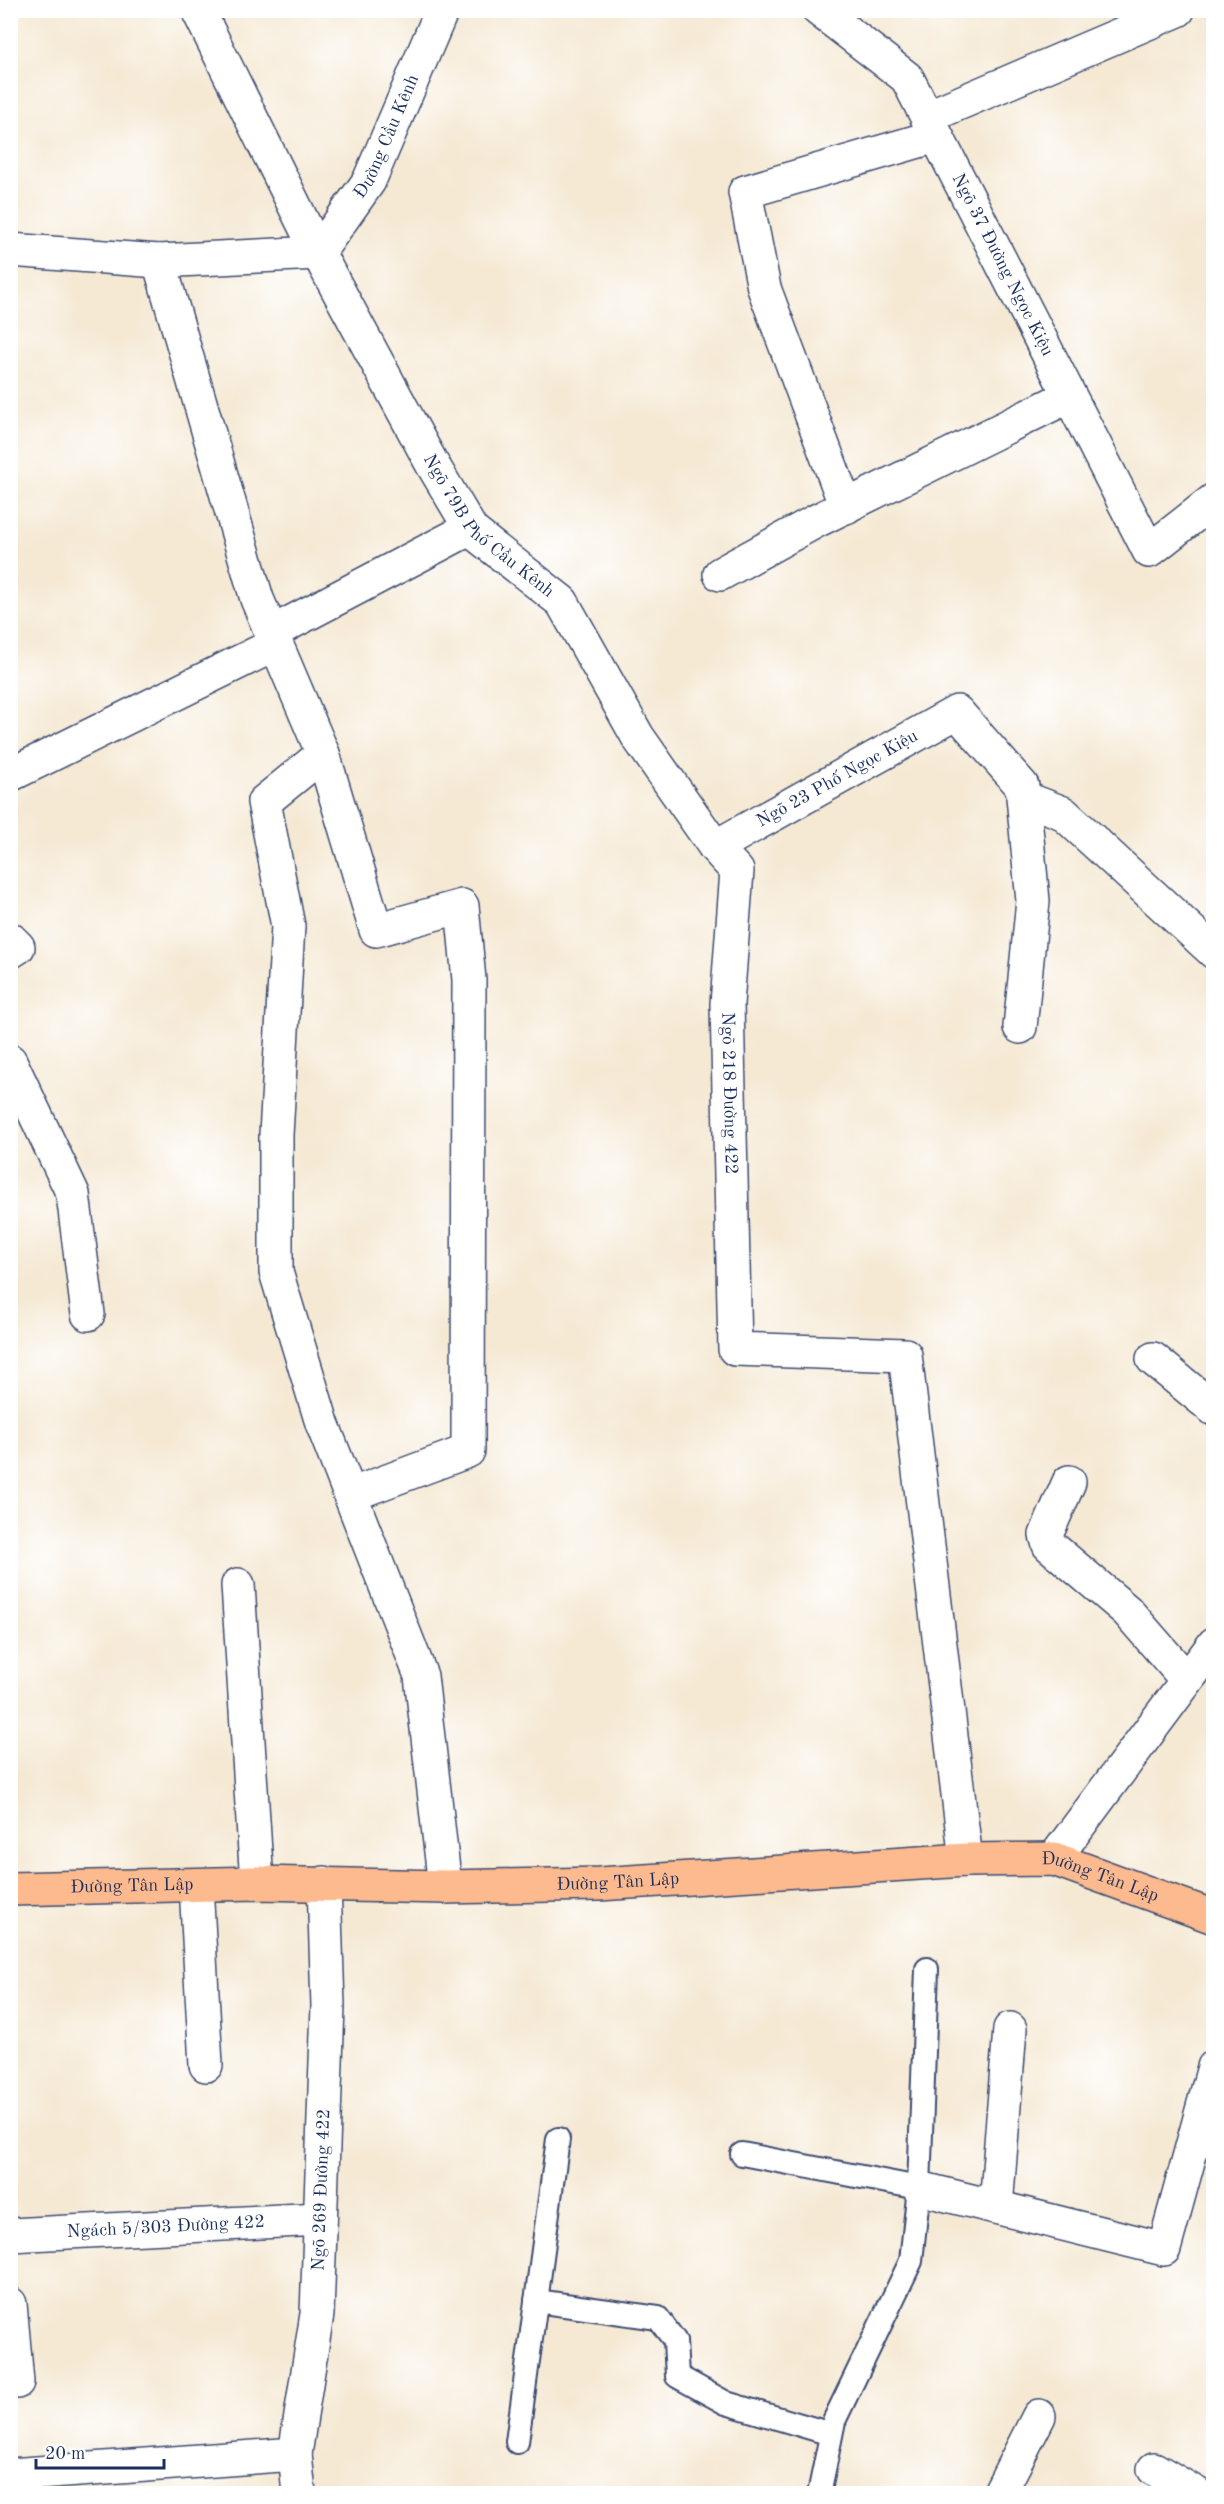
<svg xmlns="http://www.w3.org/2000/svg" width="1224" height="2504" viewBox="0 0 1224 2504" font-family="'Old Standard TT',serif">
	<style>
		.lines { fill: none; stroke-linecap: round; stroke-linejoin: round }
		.service-casing { stroke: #3c4b70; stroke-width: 26 }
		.minor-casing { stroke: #3c4b70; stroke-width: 36 }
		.primary-casing { stroke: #3c4b70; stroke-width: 36 }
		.service { stroke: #fff; stroke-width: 22 }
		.minor { stroke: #fff; stroke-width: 33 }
		.primary { stroke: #fcba8e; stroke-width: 33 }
		.labels { text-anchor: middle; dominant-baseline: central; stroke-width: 4.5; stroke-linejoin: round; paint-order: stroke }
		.street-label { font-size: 18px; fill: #1b2f5e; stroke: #fff }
	</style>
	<rect width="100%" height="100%" fill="#fff"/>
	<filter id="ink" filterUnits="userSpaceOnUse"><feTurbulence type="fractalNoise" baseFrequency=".0167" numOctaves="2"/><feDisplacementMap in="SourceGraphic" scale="12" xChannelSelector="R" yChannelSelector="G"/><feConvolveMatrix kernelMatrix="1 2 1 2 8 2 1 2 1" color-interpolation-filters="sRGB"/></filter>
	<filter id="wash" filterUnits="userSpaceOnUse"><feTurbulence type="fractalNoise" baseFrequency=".008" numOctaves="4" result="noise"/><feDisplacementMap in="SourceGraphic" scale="24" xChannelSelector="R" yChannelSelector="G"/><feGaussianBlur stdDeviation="1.35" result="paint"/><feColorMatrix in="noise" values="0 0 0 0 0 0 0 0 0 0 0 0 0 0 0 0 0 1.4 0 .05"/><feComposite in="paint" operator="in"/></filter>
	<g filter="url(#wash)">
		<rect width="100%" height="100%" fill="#f5e9d4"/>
	</g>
	<g filter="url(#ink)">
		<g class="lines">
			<defs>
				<g id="service">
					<path d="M742,2154L919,2188"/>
					<path d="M536,2301L658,2318L675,2341L677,2376L726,2403L831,2434"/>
					<path d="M517,2442L558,2139"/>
					<path d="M819,2494L834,2421L911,2261L919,2188L927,1969"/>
				</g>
				<g id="minor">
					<path id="s1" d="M198,10L318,253L431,462L472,531L562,602L638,737L715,847L737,871L727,1004L735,1349L905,1355L966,1860"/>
					<path id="s2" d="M819,10L907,78L1149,551L1214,500"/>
					<path d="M927,117L1178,10"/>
					<path d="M10,250L159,261L318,253"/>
					<path id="s3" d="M318,253L369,181L442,10"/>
					<path d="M159,261L257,599L323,754L264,802L288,926L276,1135V1272L322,1423L421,1676L445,1887"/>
					<path d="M846,507L764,288L745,192L936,136"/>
					<path d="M720,574L816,521L1069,396"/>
					<path d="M271,633L469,529L472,531"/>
					<path d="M323,754L376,930L462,906L469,980L468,1451L350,1495"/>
					<path d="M10,775L276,644"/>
					<path d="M1024,798L1063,813L1214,952"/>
					<path id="s4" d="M715,847L957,712L1022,786L1033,901L1020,1027"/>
					<path d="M10,939L18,947L10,952"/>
					<path d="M10,1061L73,1194L88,1314"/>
					<path d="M1153,1359L1214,1409"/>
					<path d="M1069,1482L1046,1535L1049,1545L1127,1611L1187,1680"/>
					<path d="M238,1585L257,1883"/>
					<path d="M1054,1859L1214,1644"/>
					<path d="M196,1885L206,2065"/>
					<path d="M919,2188L1164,2249L1214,2067"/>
					<path d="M996,2207L1010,2029"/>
					<path id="s5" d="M10,2235L320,2219"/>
					<path d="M10,2304L17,2382"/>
					<path d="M1154,2469L1197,2494"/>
					<path d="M10,2475L295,2454"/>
					<path id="s6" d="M299,2494L295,2454L317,2314L328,2006L324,1883"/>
					<path d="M999,2494L1039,2416"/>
				</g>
				<g id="primary">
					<path id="s7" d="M10,1889L257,1883L445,1887L599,1884L966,1860L1054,1859L1214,1917"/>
				</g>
			</defs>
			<use href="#service" class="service-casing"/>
			<use href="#minor" class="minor-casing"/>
			<use href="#primary" class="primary-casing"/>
			<use href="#service" class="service"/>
			<use href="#minor" class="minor"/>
			<use href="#primary" class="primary"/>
		</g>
	</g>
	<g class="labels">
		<g class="street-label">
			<text stroke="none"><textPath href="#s3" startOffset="136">Đường Cầu Kênh</textPath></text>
			<text stroke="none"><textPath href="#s2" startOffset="321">Ngõ 37 Đường Ngọc Kiệu</textPath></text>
			<text stroke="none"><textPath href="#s1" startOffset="596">Ngõ 79B Phố Cầu Kênh</textPath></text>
			<text stroke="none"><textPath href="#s4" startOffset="140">Ngõ 23 Phố Ngọc Kiệu</textPath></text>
			<text stroke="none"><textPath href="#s1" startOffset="1248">Ngõ 218 Đường 422</textPath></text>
			<text stroke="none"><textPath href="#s7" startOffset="1094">Đường Tân Lập</textPath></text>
			<text stroke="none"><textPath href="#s7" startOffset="608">Đường Tân Lập</textPath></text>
			<text stroke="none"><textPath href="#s7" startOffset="122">Đường Tân Lập</textPath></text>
			<text stroke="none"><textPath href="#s6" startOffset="306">Ngõ 269 Đường 422</textPath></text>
			<text stroke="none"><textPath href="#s5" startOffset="156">Ngách 5/303 Đường 422</textPath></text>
		</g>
	</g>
	<rect width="1224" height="2504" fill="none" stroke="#fff" stroke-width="36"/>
	<path d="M36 2459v9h128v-9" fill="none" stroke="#1b2f5e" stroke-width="3"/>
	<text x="45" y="2459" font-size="18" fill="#1b2f5e" stroke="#ffffff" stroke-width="4.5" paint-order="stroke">20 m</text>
</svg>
